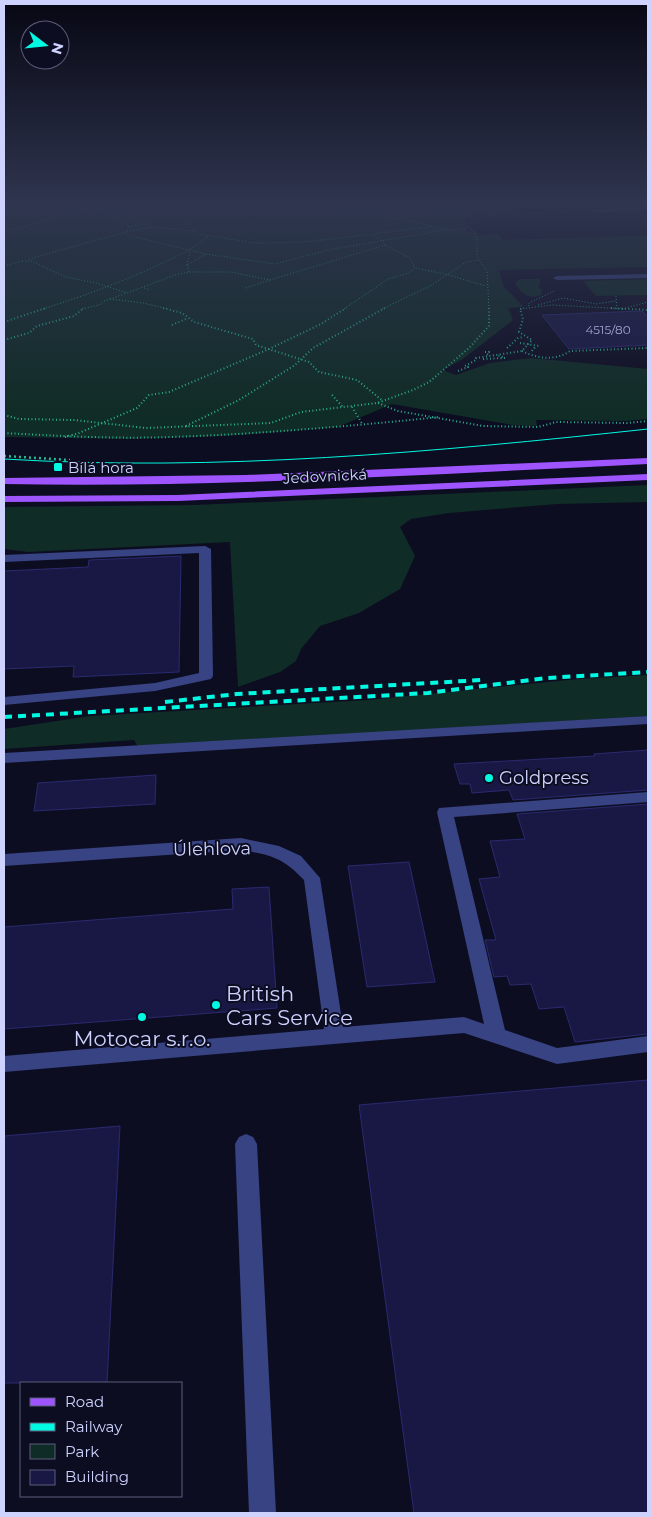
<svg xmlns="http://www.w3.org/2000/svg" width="652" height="1517" viewBox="0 0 652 1517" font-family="Montserrat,sans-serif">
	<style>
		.green { fill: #102c26 }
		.building { fill: #191844; stroke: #2a2a70 }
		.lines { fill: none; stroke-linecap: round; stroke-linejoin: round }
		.path-far2 { stroke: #2bb692; stroke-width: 1; stroke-dasharray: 1 2; stroke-linecap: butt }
		.path-far1 { stroke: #2bb692; stroke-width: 2; stroke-dasharray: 1 2.5; stroke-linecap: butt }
		.path { stroke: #2bb692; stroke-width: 2.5; stroke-dasharray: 2 3; stroke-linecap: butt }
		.minor { fill: #374383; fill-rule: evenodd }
		.major { fill: #9e55ff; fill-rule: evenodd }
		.tram { stroke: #00f9e1; stroke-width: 1 }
		.rail { stroke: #00f9e1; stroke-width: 4; stroke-dasharray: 8 6; stroke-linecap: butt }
		.poi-dot { fill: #00f9e1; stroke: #0d0d22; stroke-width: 2 }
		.labels { text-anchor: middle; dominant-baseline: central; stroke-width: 4; stroke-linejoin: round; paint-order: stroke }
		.far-number-label { font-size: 12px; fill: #a1a4d0 }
		.far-poi-label { font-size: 15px; fill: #ced2ff; stroke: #0d0d22; text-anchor: start }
		.far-street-label { font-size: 15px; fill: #ced2ff; stroke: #0d0d22 }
		.poi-label { font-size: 18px; fill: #ced2ff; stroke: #0d0d22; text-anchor: start }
		.street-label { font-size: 18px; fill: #ced2ff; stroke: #0d0d22 }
		.near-poi-label { font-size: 21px; fill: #ced2ff; stroke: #0d0d22; text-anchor: start }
	</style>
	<rect width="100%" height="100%" fill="#0d0d22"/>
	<g class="green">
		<path d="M4,202H648V206H636L630,203L514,208L518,212L466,216V231L476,232L478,235L499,234L502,240L648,236V267L499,270L504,287L524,307L508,308L513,320L463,359L443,370L456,375L490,363L531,358L648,369V419L627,421L536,420L537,426L513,425L392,404L338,427L225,436L127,439L4,437Z"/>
		<path d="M520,279H540V284L538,287L542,290L541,295C529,300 521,294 515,283Z"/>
		<path d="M648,279V295H646L596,296L583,281Z"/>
		<path d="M648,485V502L557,504L449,513L411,519L400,527L415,556L400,589L359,613L320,626L301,649L296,661L280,672L238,687L230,542L28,552L4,549V507L195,505Z"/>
		<path d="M648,675V716L138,747L134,740L4,749V729L90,716L368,700L578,679Z"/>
	</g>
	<g class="building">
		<path d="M642,311L648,317V345L569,349L542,315Z"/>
		<path d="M181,556L179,672L73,677L74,666L4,669V571L88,567L89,560Z"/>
		<path d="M648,750V790L513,800L509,790L472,793L470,784H460L454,764L595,756L594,754Z"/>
		<path d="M156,775L155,804L34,811L38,783Z"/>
		<path d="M648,804V1034L575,1042L564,1007L539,1009L531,984L510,985L507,976L494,977L485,940H496L479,879L500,877L490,841L525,839L517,814Z"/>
		<path d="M409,862L435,982L367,987L348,866Z"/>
		<path d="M269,887L277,1008L4,1029V927L233,909L232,889Z"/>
		<path d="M648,1080V1513H414L359,1105Z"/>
		<path d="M120,1126L107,1383H4V1136Z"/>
	</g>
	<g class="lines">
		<g class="path-far2">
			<path d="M166,202L171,204L199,234L254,243L305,242L431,227"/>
			<path d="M271,202L407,220L448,230L466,229L473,220L484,216L582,211"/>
			<path d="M401,202L437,213L476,218"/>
			<path d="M119,204L135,202"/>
			<path d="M21,205L35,203L47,206H127L165,202"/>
			<path d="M94,208L141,220L152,227L196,231"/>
			<path d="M4,209L23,205"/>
			<path d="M351,211L378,205L381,202"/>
			<path d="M106,213L127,224L129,227L125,233"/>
			<path d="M129,227L145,224"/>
			<path d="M469,227L475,233L477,240V257L487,271L489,309"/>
			<path d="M4,232L90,208"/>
			<path d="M125,233L130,236L206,254L275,264L328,250L445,230"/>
			<path d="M385,245L410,258L415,268"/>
			<path d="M29,259L129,231L152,227"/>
			<path d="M22,261H31L66,277L96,283L127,293L175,275L189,272H231L270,280L385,245L383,241L372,235"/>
			<path d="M187,265L190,251"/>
			<path d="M4,266L22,261"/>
			<path d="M189,272L187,265L206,254"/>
			<path d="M144,288L150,290"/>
			<path d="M246,288L270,280"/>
			<path d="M616,296L617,309"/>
			<path d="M110,299L143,303L168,309"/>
			<path d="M538,305L563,298L596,304L616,301"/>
			<path d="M529,306L528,304L531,302L554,291"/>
			<path d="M43,309C90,294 138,276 183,253C193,249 200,241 209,236"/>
			<path d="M82,309L99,305L104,301L127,293"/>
			<path d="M344,309L388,279L408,273L415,268L445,274L486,286"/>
			<path d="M382,309L430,286L466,262L479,260"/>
			<path d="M520,309L552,305L627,309"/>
			<path d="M622,309L648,302"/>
		</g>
		<g class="path-far1">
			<path d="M163,308L182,313L194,322L253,339L256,345L309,362L319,372L357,380L383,401"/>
			<path d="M611,308L648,310"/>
			<path d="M622,309L625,308"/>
			<path d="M4,322L46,308"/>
			<path d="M172,325L188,318"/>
			<path d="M4,340L29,333L37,326L74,316L84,308"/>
			<path d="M520,343L539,346"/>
			<path d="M507,348L518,338L524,337"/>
			<path d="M522,351C538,359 555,361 570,351L648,348"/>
			<path d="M532,351L536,346"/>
			<path d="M485,352H489L487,354L490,356"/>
			<path d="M483,359L505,358L497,355"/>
			<path d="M458,371L468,367L465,366L476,360V358L522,351L532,340L519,332L523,319L520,309L524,308"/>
			<path d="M332,395L343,407"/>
			<path d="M378,403L398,411L483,426L538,427L556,422L627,423L648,421"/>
			<path d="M352,407L363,425"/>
			<path d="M4,415L19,419L74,420L146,428L271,423L301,412L377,403L413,390L429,382L469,348L489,326V308"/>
			<path d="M186,426L239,400L295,365L313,348L385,308"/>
			<path d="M4,433C60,436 115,439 171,437C261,434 351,426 440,417"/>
			<path d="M65,437L79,433L137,408L149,395L169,392L269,349L321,324L346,308"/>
		</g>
		<path class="path" d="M4,456L70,460"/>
		<g class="minor">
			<path d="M648,206V210L595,213L592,211L595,209Z"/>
			<path d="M648,274V278L557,280L553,278L557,276Z"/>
			<path d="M205,546L211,549L213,676L211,679L155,691L4,705V697L155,683L199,673V553L4,562V555Z"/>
			<path d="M648,716V724L4,763V753Z"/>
			<path d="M648,792V802L454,817L505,1030L557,1048L648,1036V1052L557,1064L464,1033L4,1072V1056L324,1029L304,880C282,857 271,855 241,850L4,866V854L241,838L279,846L301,856L320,878L343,1027L464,1017L484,1024L437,812L439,808Z"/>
			<path d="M246,1134L253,1137L257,1144L276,1513H249L235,1144L239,1137Z"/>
		</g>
		<g class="major">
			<path d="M648,458V464C434,474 218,488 4,484V478L246,475Z"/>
			<path d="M648,474V480L178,501L4,502V496L178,495Z"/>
		</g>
		<path class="tram" d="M4,459C219,472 434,452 648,429"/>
		<g class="rail">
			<path d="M165,702L237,694L482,680"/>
			<path d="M4,717L428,693L547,678L648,672"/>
		</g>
	</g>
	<linearGradient id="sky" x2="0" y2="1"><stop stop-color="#070713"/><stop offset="0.49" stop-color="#2f354f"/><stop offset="1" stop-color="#2f354f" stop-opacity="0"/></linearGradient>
	<rect width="652" height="414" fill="url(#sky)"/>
	<g class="poi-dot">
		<rect x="53" y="462" width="10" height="10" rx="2.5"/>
		<circle cx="489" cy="778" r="5"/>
		<circle cx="216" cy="1005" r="5"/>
		<circle cx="142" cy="1017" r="5"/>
	</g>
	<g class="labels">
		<g class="far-number-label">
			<text x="608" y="329">4515/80</text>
		</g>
		<g class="far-poi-label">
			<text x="68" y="467">Bílá hora</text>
		</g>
		<g class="far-street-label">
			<text transform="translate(325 476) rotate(-3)">Jedovnická</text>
		</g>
		<g class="poi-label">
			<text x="499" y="778">Goldpress</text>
		</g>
		<g class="street-label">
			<text transform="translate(212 849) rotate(-1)">Úlehlova</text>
		</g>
		<g class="near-poi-label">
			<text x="226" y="993">British<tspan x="226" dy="24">Cars Service</tspan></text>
			<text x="142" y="1038" text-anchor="middle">Motocar s.r.o.</text>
		</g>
	</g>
	<rect width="652" height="1517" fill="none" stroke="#ced2ff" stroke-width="10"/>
	<rect x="20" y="1382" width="162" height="115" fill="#0d0d22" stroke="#5a5c7a"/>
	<rect x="30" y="1398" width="25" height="8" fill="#9e55ff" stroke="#5a5c7a"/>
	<text x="65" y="1407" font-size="15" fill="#ced2ff">Road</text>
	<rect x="30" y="1423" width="25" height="8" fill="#00f9e1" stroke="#5a5c7a"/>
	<text x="65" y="1432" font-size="15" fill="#ced2ff">Railway</text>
	<rect x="30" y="1444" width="25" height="15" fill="#102c26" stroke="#5a5c7a"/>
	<text x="65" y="1457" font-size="15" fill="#ced2ff">Park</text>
	<rect x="30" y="1470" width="25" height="15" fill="#191844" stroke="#5a5c7a"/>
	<text x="65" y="1482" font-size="15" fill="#ced2ff">Building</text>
	<g transform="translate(45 45) rotate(106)"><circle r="24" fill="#0d0d22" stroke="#5a5c7a"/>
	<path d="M0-4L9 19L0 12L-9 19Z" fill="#00f9e1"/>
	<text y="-8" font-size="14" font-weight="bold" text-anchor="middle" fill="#ced2ff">N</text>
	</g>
</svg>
